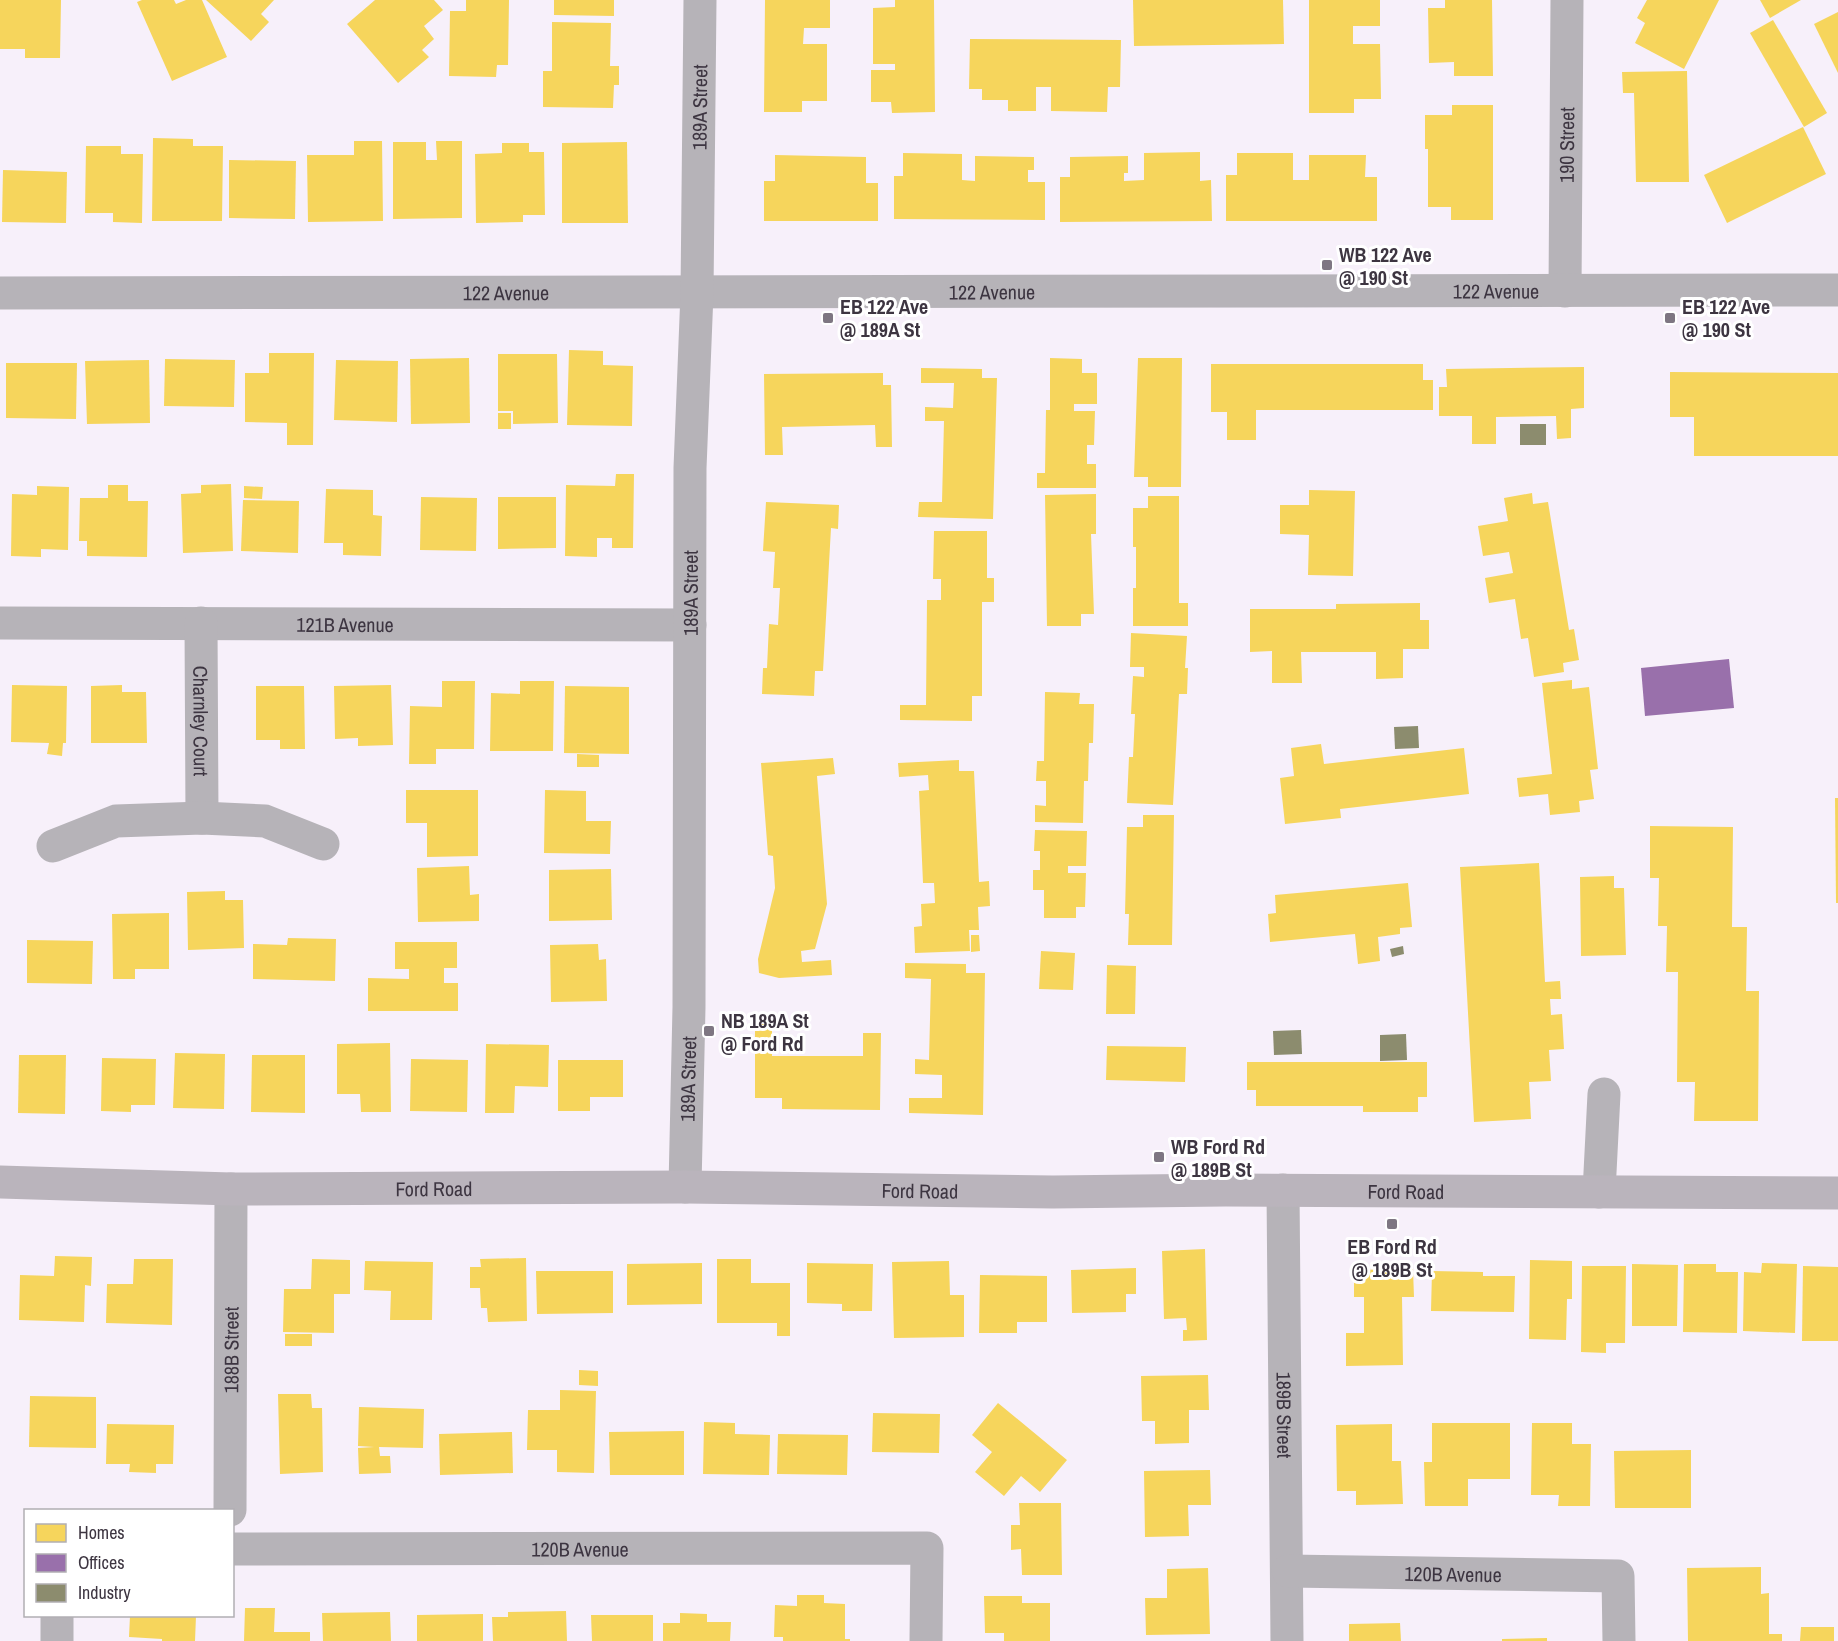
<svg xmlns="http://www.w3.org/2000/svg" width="1838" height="1641" viewBox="0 0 1838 1641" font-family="'Archivo Narrow',sans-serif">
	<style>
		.homes { fill: #f6d55c }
		.offices { fill: #9970ab }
		.industry { fill: #8c8c6e }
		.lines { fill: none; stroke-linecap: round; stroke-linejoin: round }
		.minor { stroke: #b6b3b8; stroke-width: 33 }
		.major { stroke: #bab4bc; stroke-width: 33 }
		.poi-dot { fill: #7e7682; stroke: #fff; stroke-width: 2 }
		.labels { text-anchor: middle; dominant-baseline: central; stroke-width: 6; stroke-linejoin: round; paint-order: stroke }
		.street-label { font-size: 20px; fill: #3d3541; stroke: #fff }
		.poi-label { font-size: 20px; font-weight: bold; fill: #3d3541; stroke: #fff; text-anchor: start }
	</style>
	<rect width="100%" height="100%" fill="#f7f0fa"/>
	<g class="homes">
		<path d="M0,0H61L60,58H25V49H0Z"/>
		<path d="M142,0H174L176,4L186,0H202L227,57L172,81L137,2Z"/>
		<path d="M206,0H274L261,14L269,22L251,41Z"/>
		<path d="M375,0H434L443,10L424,26L434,39L422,50L429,57L398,83L347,24Z"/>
		<path d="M466,0H509L508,65H497L496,77L449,76L450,11H466Z"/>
		<path d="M554,0H614V16L554,15Z"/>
		<path d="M765,0H830V28H804L803,44H827V101H802V112H764Z"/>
		<path d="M895,0H934L935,112L892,113L891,102H871V70H895V64H873V8L895,7Z"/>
		<path d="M1133,0H1283L1284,44L1134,46Z"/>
		<path d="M1309,0H1380V26H1353V44H1380L1381,99H1354V113H1309Z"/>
		<path d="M1445,0H1492L1493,76H1454V62L1429,63L1428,8H1445Z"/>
		<path d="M1647,0H1719L1684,69L1635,43L1645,23L1637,18Z"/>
		<path d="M1760,0H1801L1770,18Z"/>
		<path d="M1838,12V73L1814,24Z"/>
		<path d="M1773,20L1827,113L1804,127L1750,33Z"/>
		<path d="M552,22L611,23L610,66H619V85H614L613,108L543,107V71H552Z"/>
		<path d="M970,39L1121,40L1120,87H1108L1107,112L1051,111V87H1036V111H1008V100H982V89H969Z"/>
		<path d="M1687,71L1689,182H1636L1634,93H1623L1622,72Z"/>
		<path d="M1452,105H1493V220H1451V207H1428V149H1425V115H1452Z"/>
		<path d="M1803,127L1826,174L1727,223L1704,175Z"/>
		<path d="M153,138L193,139V146H223L222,221H152Z"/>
		<path d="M354,141H382L383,221L308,222L307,155H354Z"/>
		<path d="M436,141H462V218L393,219V142H426V160H437Z"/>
		<path d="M627,142L628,223H562V143Z"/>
		<path d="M502,143H529V152H544L545,215H523V222L476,223L475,154L502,153Z"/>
		<path d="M86,146H121V154H143L142,223L113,222V213H85Z"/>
		<path d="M1200,152V181L1211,180L1212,221L1060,222V177H1070V157L1128,156V173H1124V181L1144,180V153Z"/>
		<path d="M903,153L962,154V180L975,181V156L1034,157V170H1028V182H1045V220L894,219V176H903Z"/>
		<path d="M1237,153H1293V180H1309V155H1366L1365,177H1377V221H1226V175H1237Z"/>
		<path d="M775,155L866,157V183H878V221H764V181H775Z"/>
		<path d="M229,160L296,161L295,219L229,218Z"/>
		<path d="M3,170L67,172L66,223L2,222Z"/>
		<path d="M569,350L603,351V365L633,366L632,426L567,425Z"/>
		<path d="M269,353H314L313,445H287V423L245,422V373H269Z"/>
		<path d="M498,354H557L558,423L513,424V411H498Z"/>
		<path d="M469,358L470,423L411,424L410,359Z"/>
		<path d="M1050,358L1082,359V373H1097V404H1074V411H1095L1094,445H1087V464H1096V488H1037V473H1045L1046,410H1050Z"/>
		<path d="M1138,358H1182L1181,487H1148V477H1134Z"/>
		<path d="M165,359L235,360L234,407L164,406Z"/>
		<path d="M149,360L150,423L87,424L85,361Z"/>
		<path d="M336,360L398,361L397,422L334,420Z"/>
		<path d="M6,363H77L76,419L6,418Z"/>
		<path d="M1211,364H1423V380H1433V410H1256V440H1227V412H1211Z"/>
		<path d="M1584,367V408L1571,409V438L1557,439L1556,416L1496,417V444H1472V416H1439V387H1447L1446,369Z"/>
		<path d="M921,368L982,369V378H997L993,519L918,517L919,502H942L944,421H925V407L953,408L954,383H921Z"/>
		<path d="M1670,372L1838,373V456H1694V417H1670Z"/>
		<path d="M883,373V385H891L892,447H876L875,425L782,427L783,455H765L764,374Z"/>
		<rect x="498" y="413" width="13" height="16"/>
		<path d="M616,474H634L633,548H612V538H597V557L565,556L566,485L615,486Z"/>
		<path d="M231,484L233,551L183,553L181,494L201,493V485Z"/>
		<path d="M108,485H128V501H148L147,557L87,556V541H79L80,498H108Z"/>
		<path d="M37,486L69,487L68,550L41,549V557L11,556L12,494L37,495Z"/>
		<path d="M244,486L263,487L262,499L244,498Z"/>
		<path d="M326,489L373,490V515L382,516L381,556L343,555V543H324Z"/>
		<path d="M1309,490L1355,491L1353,576L1308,575L1309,535L1280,534V505H1309Z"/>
		<path d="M1532,493L1533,504L1548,502L1569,630L1574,629L1579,660L1563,663L1564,672L1534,677L1528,638L1521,639L1515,599L1489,603L1485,578L1513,573L1509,552L1483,556L1478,526L1508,521L1504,498Z"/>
		<path d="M1096,494V534H1091L1094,614H1081V626H1047L1045,495Z"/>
		<path d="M1148,496H1179V603H1188V626H1133V588H1136V547H1133V508H1148Z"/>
		<path d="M421,497L477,498L476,551L420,550Z"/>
		<path d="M498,497H556V548L498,549Z"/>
		<path d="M243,500L299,501L298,553L241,551Z"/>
		<path d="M766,502L839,505L838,529L831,528L823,671H815L814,696L762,694L763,668H767L769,624L778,625L780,588H773L775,552L763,551Z"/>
		<path d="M934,531H987V578H994V602H982V696H972V721L900,720V705H926L927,600H941V579H933Z"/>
		<path d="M1420,603V620H1429V649H1403V678L1376,679V652H1301L1302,683H1272V651L1250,652V609H1336V604Z"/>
		<path d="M1131,633L1187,636L1185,668H1188L1187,694H1179L1173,805L1127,803L1129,757H1133L1135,714H1131L1133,676L1144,677V667H1130Z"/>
		<path d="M1572,680V689L1589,687L1598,769L1590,770L1594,799L1579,801L1580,812L1550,815L1548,794L1519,797L1517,778L1552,774L1542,683Z"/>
		<path d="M442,681H475L474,749H436V764H409L410,706L442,707Z"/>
		<path d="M520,681H554L553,751H490L491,693L520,694Z"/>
		<path d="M12,685L67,686L66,743H63L62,756L47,754L49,743L11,742Z"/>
		<path d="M122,685V692H146L147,743H91V686Z"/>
		<path d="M391,685L393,745L358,746V738L335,739L334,686Z"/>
		<path d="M256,686H304L305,749H280V740H256Z"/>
		<path d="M565,686L629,687V754L564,753Z"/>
		<path d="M1045,692L1080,693L1079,704H1094L1093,743H1089L1088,781H1084L1083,823L1035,822V805L1046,806V781H1036L1037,761H1044Z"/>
		<path d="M1321,744L1324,764L1464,748L1469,794L1340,809L1341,818L1285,824L1280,778L1294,776L1291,748Z"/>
		<path d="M577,754L599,755V767H577Z"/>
		<path d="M833,758L835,774L817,776L827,904L815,949L801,951L802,962L831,960L832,975L779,978L759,973L758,959L775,888L773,856L768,855L761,763Z"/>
		<path d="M959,760V771H974L979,882L989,881L990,906L978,907L979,930H969L970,951L915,953L914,927L922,926L921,904L935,903L934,883H923L919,791L929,790L928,775L899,777L898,763Z"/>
		<path d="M406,790H478V856L427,857V823H406Z"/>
		<path d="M545,790L586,791V821H611L610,854L544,853Z"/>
		<path d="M1835,798H1838V903H1836Z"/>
		<path d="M1143,815H1174L1172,945H1128L1129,914H1125L1127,827H1143Z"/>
		<path d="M1650,826L1733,827L1732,927H1747L1746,991H1759L1758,1121H1694L1695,1082H1677L1678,972H1666L1667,926H1658L1659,878H1650Z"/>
		<path d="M1035,830L1087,831L1086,866H1068V873H1086L1085,907H1076V918H1044V890H1033V870H1040V851H1034Z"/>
		<path d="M1539,863L1545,982L1560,981L1561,999H1550L1551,1015L1562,1014L1564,1049L1549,1050L1551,1081L1529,1082L1531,1119L1474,1122L1460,867Z"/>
		<path d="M469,866L470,895L479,894V921L418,922L417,868Z"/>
		<path d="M611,869L612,920L549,921V870Z"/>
		<path d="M1614,876V888H1624L1626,955L1581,956L1580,877Z"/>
		<path d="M1408,883L1412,927L1400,928V934L1378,937L1380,961L1358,964L1355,934L1270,942L1268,914L1276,913L1275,895Z"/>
		<path d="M225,891V900H243L244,948L188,950L187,892Z"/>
		<path d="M169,913V969H135V979H113L112,914Z"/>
		<path d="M971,935H979L980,951L971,952Z"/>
		<path d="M288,938L336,939L335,981L253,979V944L287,945Z"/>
		<path d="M27,940L93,941L92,984L27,983Z"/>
		<path d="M395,942H457V968H444V983H458V1011H368V978L409,979V969H395Z"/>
		<path d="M598,944L599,960L606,959L607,1001L551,1002L550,945Z"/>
		<path d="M1041,951L1075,953L1073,990L1039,989Z"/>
		<path d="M905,963L966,964V973H985L983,1115L909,1113V1098H942V1075L915,1074V1059L929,1060L931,979L905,978Z"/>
		<path d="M1107,965L1136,966L1135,1014H1106Z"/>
		<path d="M755,1024H772V1056H863V1033H881L880,1110L782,1109V1098H755Z"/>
		<path d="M390,1043L391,1112H361L360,1094H337V1044Z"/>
		<path d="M486,1044L549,1045L548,1087L515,1086L514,1113H485Z"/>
		<path d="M1107,1046L1186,1047L1185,1082L1106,1080Z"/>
		<path d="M175,1053L225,1054L224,1109L173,1108Z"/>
		<path d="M19,1055H66L65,1114L18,1113Z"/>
		<path d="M252,1055H305V1113L251,1112Z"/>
		<path d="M102,1058L156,1059L155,1105H131V1112L101,1111Z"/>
		<path d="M411,1059L468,1060L467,1112L410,1111Z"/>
		<path d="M558,1060H623V1097H590V1111H558Z"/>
		<path d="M1247,1062H1427V1097H1418V1112H1363V1106H1256V1090H1247Z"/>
		<path d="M1205,1249L1207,1340L1183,1341V1330H1187L1186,1318L1164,1319L1162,1251Z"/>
		<path d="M55,1256L92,1257L91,1286L85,1285L84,1322L19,1320L20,1275L54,1276Z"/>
		<path d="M526,1258L527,1321L488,1322L487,1308H481L480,1288H470V1267H481L480,1259Z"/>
		<path d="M134,1259H173L172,1325L106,1323L107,1284H133Z"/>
		<path d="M312,1259L350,1260V1294H334V1333L283,1332L284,1289H311Z"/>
		<path d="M717,1259H751V1283H790V1336H777V1323H717Z"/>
		<path d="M1530,1260L1572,1261V1299H1567L1566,1340L1529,1339Z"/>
		<path d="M365,1261L433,1262L432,1320H390L391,1291L364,1290Z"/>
		<path d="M949,1261L950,1295H964V1337L894,1338L892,1262Z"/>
		<path d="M702,1263V1304L627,1305V1264Z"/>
		<path d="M807,1263L873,1264L872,1311H842V1304L807,1303Z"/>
		<path d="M1762,1263L1797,1264L1795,1333L1743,1331L1744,1272L1761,1273Z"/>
		<path d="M1632,1264L1678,1265L1677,1326H1632Z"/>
		<path d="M1684,1264H1716V1272H1738L1737,1333L1683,1332Z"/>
		<path d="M1582,1266H1626L1625,1343H1606V1353L1581,1352Z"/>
		<path d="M1803,1266L1838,1267V1341H1802Z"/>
		<path d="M1136,1268V1294H1126V1312L1072,1313L1071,1270Z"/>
		<path d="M1413,1269L1414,1297H1402L1403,1365L1346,1366V1333H1364V1297H1354V1270Z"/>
		<path d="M536,1271H613V1313L537,1314Z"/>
		<path d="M1432,1271L1483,1272V1276H1515L1514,1312L1431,1311Z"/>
		<path d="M980,1275L1047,1276V1322H1017V1333H979Z"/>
		<rect x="285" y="1334" width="27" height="12"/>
		<path d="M579,1370L598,1371V1386L579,1385Z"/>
		<path d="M1208,1375L1209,1410H1189V1443L1155,1444V1421H1142L1141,1376Z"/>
		<path d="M560,1390L596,1391L594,1473L557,1472V1450H527L528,1410H560Z"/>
		<path d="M278,1394H311L312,1408H322L323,1472L280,1474Z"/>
		<path d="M30,1396L96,1397V1448L29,1447Z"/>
		<path d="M998,1403L1067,1460L1040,1492L1021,1476L1004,1496L975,1472L992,1452L972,1435Z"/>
		<path d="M359,1407L424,1409L423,1448L379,1447L380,1456H390L391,1473L359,1474L358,1448L374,1447L358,1446Z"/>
		<path d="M873,1413L940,1414L939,1453L872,1452Z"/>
		<path d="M704,1422L735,1423V1434L770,1435L769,1475L703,1474Z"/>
		<path d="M1432,1423H1510V1479H1468V1506H1425L1424,1462H1432Z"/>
		<path d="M1532,1423H1572V1444H1591L1590,1506H1558L1559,1495H1531Z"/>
		<path d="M107,1424L174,1425L173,1464H156V1473L129,1472L130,1464H106Z"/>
		<path d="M1392,1424V1461H1401L1403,1504L1356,1505V1491H1337L1336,1425Z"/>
		<path d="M684,1431V1475H610L609,1432Z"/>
		<path d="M512,1432L513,1473L440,1475L439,1434Z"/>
		<path d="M778,1434L848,1435L847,1475L777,1474Z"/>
		<path d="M1691,1450V1508H1615L1614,1451Z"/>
		<path d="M1210,1470L1211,1505H1188L1189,1536L1145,1537L1144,1471Z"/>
		<path d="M1019,1503H1061L1062,1575H1022L1021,1549L1011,1550V1525H1020Z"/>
		<path d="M1761,1567V1594L1769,1593V1634H1782V1641H1688L1687,1568Z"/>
		<path d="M1208,1568L1210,1634L1146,1635L1145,1598H1167V1569Z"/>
		<path d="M797,1595H824V1603L845,1604V1639H850V1641H783V1637H774L775,1605L797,1606Z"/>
		<path d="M984,1596H1022V1603H1050V1641H1004V1633H985Z"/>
		<path d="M245,1608H275L274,1632H310V1641H244Z"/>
		<path d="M566,1611L567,1641H493L492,1617H508V1612Z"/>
		<path d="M390,1612L391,1641H323L322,1613Z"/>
		<path d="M680,1613L707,1614V1622H731L730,1641H663V1623H680Z"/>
		<path d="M483,1614V1641H417V1615Z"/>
		<path d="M591,1615H653V1641H592Z"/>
		<path d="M130,1616H196L195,1641H162V1639L129,1637Z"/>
		<path d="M1400,1623L1401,1641H1349V1624Z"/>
		<path d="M1801,1627H1834V1641H1800Z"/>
		<path d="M1547,1638V1641H1502V1639Z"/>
	</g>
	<path class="offices" d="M1729,659L1734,708L1645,716L1641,668Z"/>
	<g class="industry">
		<rect x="1520" y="424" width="26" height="21"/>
		<path d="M1418,726L1419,748L1395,749L1394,727Z"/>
		<path d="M1403,946L1404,954L1392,957L1390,949Z"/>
		<path d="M1301,1030L1302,1054L1274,1055L1273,1031Z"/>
		<path d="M1406,1034L1407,1060L1380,1061V1035Z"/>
	</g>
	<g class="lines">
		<g class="minor">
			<path id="s1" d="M1565,291L1567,0"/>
			<path id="s2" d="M0,293L1838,290"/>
			<path id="s3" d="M0,623L690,625"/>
			<path id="s4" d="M201,623L202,818"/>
			<path d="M53,846L116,821L202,818L265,821L323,844"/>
			<path id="s5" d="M685,1187L689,1007L690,468L697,293L700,0"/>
			<path id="s6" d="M1283,1190L1287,1641"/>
			<path d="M1599,1192L1604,1094"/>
			<path id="s7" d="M230,1510L231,1189"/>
			<path id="s8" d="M232,1549L927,1548L926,1641"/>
			<path id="s9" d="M1288,1571L1618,1576L1619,1641"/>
			<path d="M57,1641V1616"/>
		</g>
		<path class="major" id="s10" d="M0,1182L231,1189L685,1187L1053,1192L1225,1190L1838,1193"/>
	</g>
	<g class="poi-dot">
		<rect x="1321" y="259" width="12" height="12" rx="3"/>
		<rect x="822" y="312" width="12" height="12" rx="3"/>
		<rect x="1664" y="312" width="12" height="12" rx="3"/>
		<rect x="703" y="1025" width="12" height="12" rx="3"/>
		<rect x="1153" y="1151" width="12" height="12" rx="3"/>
		<rect x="1386" y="1218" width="12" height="12" rx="3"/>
	</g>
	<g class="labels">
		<g class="street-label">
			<text stroke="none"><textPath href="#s5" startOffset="1080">189A Street</textPath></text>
			<text stroke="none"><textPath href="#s1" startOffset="146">190 Street</textPath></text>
			<text stroke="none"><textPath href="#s2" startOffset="1496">122 Avenue</textPath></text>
			<text stroke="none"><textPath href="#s2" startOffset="992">122 Avenue</textPath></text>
			<text stroke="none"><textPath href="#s2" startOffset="506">122 Avenue</textPath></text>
			<text stroke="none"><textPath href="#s5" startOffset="594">189A Street</textPath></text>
			<text stroke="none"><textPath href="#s3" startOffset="345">121B Avenue</textPath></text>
			<text stroke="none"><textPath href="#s4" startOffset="98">Charnley Court</textPath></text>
			<text stroke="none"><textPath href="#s5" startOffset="108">189A Street</textPath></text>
			<text stroke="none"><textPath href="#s10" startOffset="434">Ford Road</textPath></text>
			<text stroke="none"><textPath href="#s10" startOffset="920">Ford Road</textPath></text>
			<text stroke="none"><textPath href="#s10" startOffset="1406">Ford Road</textPath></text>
			<text stroke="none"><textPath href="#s7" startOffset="160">188B Street</textPath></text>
			<text stroke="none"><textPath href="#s6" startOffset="225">189B Street</textPath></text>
			<text stroke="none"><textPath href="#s8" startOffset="348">120B Avenue</textPath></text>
			<text stroke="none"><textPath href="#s9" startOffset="165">120B Avenue</textPath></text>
		</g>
		<g class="poi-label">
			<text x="1339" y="254">WB 122 Ave<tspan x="1339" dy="23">@ 190 St</tspan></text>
			<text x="840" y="306">EB 122 Ave<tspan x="840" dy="23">@ 189A St</tspan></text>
			<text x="1682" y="306">EB 122 Ave<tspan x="1682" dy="23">@ 190 St</tspan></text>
			<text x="721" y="1020">NB 189A St<tspan x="721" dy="23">@ Ford Rd</tspan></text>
			<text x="1171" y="1146">WB Ford Rd<tspan x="1171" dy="23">@ 189B St</tspan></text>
			<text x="1392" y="1246" text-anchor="middle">EB Ford Rd<tspan x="1392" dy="23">@ 189B St</tspan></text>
		</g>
	</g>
	<rect x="24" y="1509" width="210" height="108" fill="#ffffff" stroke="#b1aeb3" stroke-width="1.5"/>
	<rect x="36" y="1524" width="30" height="18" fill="#f6d55c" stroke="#b1aeb3" stroke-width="1.5"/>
	<text x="78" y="1539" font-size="18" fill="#3d3541">Homes</text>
	<rect x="36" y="1554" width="30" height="18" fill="#9970ab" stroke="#b1aeb3" stroke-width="1.5"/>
	<text x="78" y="1569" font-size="18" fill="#3d3541">Offices</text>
	<rect x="36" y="1584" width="30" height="18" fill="#8c8c6e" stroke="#b1aeb3" stroke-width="1.5"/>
	<text x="78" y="1599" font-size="18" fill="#3d3541">Industry</text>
</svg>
